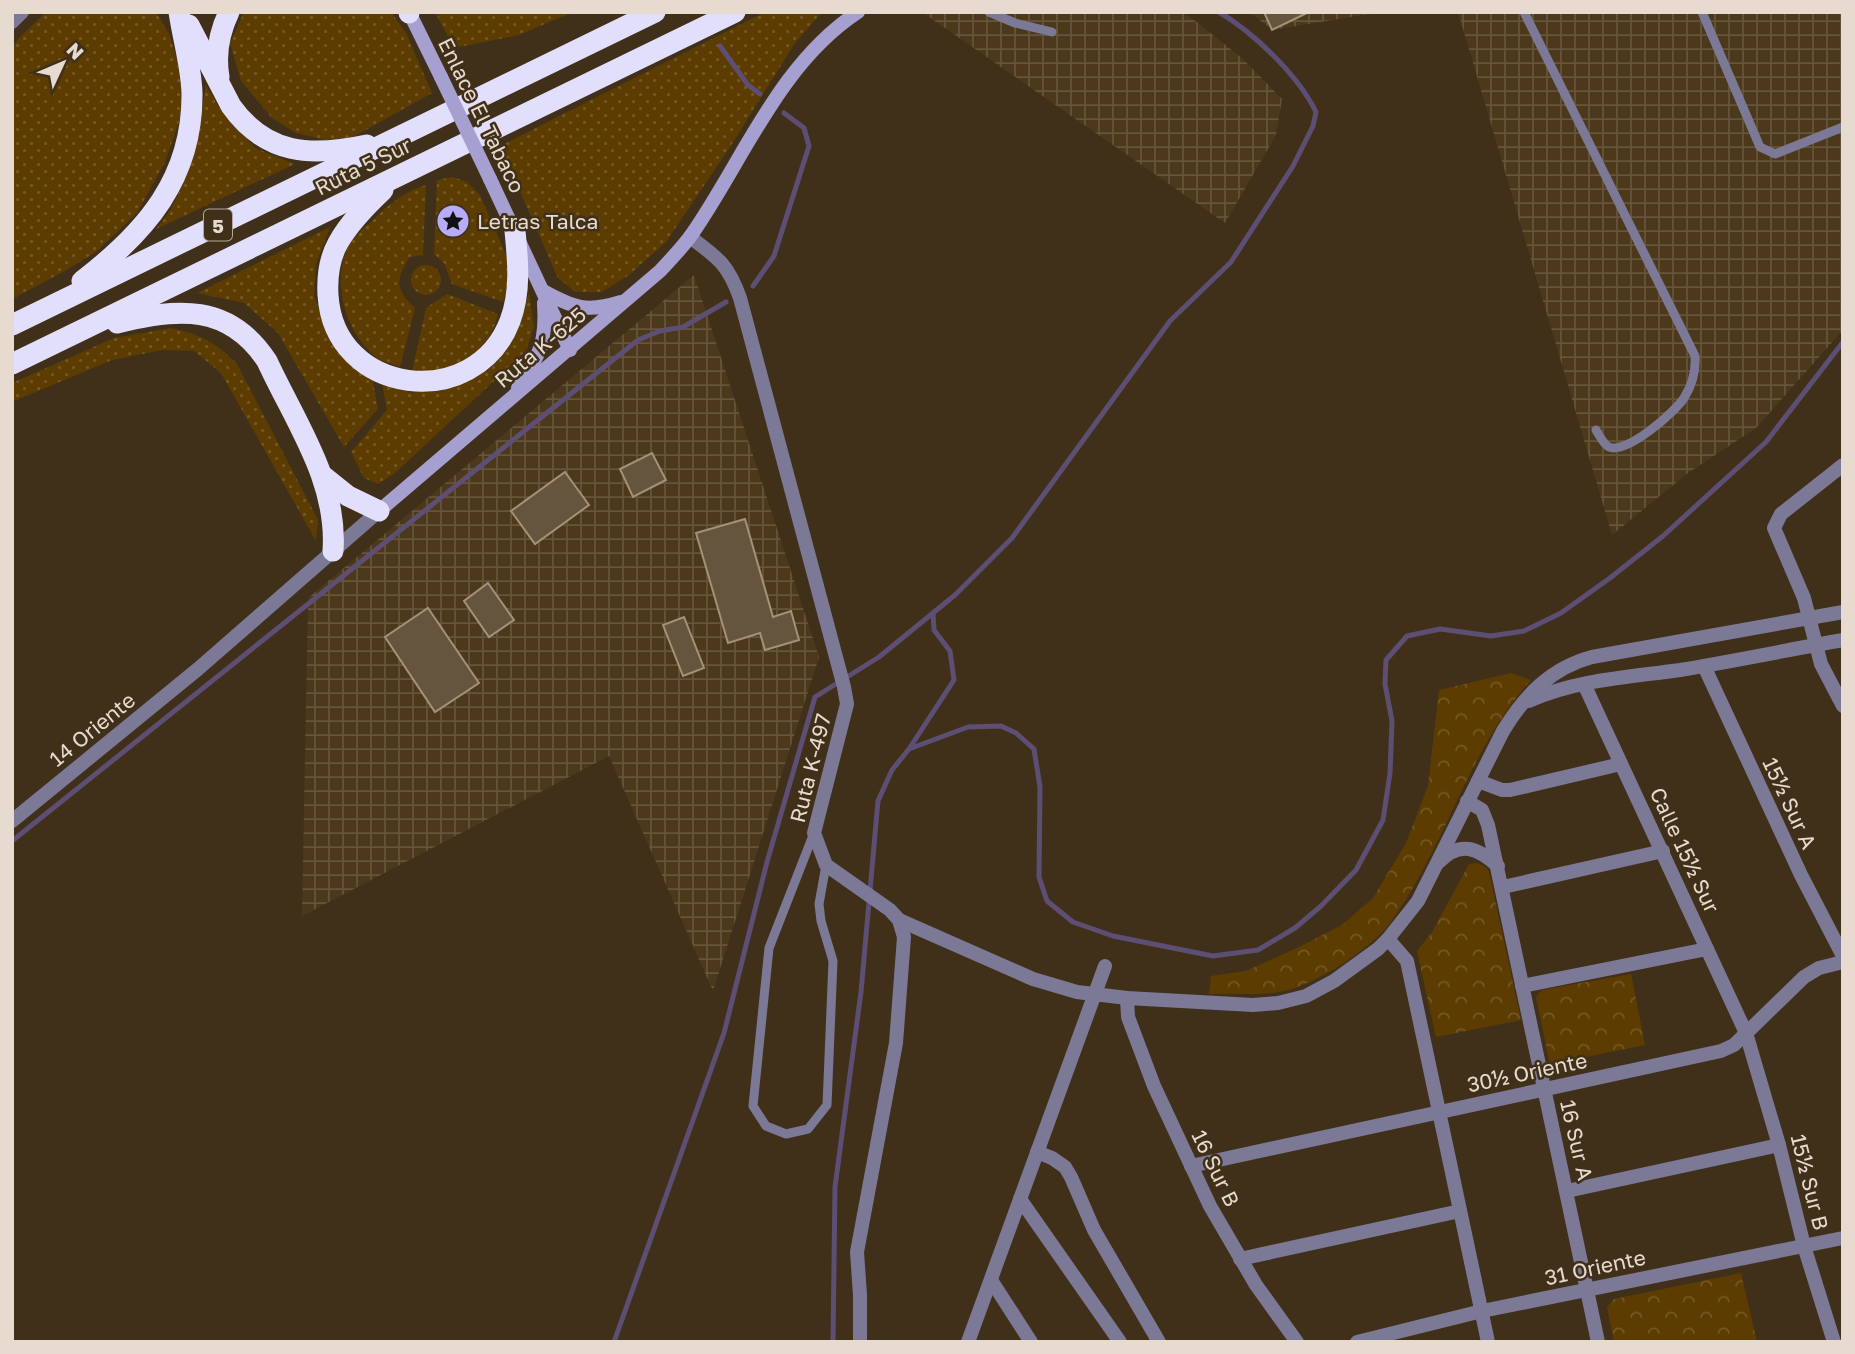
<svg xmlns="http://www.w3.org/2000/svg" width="1855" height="1354" viewBox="0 0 1855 1354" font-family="'Golos Text',sans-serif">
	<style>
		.industrial { fill: url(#industrial-grid) }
		.grass { fill: url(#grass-dots) }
		.park { fill: url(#park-crowns) }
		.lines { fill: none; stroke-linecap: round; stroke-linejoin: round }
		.stream { stroke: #5d4e74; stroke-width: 5 }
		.building { fill: #66553e; stroke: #a49178; stroke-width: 2 }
		.service { stroke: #7c7997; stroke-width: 9 }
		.minor { stroke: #7c7997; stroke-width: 14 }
		.tertiary { stroke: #7c7997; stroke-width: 14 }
		.secondary { stroke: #a5a0d0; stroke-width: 14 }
		.motorway { stroke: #e2dffd; stroke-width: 21 }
		.secondary-bridge { stroke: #a5a0d0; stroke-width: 14 }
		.labels { text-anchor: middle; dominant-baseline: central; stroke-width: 5; stroke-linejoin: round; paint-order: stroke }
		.shield { fill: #40301a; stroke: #b4a898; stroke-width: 2 }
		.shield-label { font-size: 19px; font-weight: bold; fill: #e6dbce }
		.street-label { font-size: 21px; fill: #e6dbce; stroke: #40301a }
		.poi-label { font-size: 21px; fill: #e6dbce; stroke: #40301a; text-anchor: start }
	</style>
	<defs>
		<pattern id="industrial-grid" width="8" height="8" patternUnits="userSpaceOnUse" patternTransform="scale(1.75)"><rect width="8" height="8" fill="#4c381b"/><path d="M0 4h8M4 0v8" fill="none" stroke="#66543b"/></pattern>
		<pattern id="grass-dots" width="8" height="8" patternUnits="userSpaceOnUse" patternTransform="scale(1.75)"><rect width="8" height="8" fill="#5c3c01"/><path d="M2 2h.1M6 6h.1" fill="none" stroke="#735825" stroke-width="1.8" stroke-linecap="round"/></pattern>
		<pattern id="park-crowns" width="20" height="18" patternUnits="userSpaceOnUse" patternTransform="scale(1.75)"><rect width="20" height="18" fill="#5c3c01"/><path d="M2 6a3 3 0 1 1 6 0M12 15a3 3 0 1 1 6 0" fill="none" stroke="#735825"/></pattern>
	</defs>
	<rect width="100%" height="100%" fill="#40301a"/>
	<g class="industrial">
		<path d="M922,12H1179L1189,16L1243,59L1282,99L1276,135L1225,223Z"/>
		<path d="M1250,12H1381L1272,30Z"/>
		<path d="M1458,12H1843V330L1756,428L1688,473L1612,535Z"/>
		<path d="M694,275L819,657L713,991L609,756L302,916L308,598Z"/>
	</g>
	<g class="grass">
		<path d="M46,12H156L169,34L177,59L184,107L165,162L137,213L96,252L63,272L12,299V47L19,38Z"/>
		<path d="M244,12H391L406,33L432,93L353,137L326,140L296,133L272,118L241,81L230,43Z"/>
		<path d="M435,12H573L519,35L454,48Z"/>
		<path d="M765,12H822L795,43L730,147L666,242L629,275L602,292H575L558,278L500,146Z"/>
		<path d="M206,85L220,109L255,148L295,164L156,229C189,192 198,133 206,85Z"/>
		<path d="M453,177L467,182L480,195L507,257L509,282L503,302L452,284L444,263L434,254L437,180Z"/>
		<path d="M426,185L423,255L410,257C395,280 395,289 415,308L400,367C393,364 382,362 376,357C344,332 328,274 353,239C360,230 372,222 380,213C394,201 408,190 426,185Z"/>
		<path d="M330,227L316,264L314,296L327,329L372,377L378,409L344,447L278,333L244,303L197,293Z"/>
		<circle cx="426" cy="280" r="15"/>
		<path d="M529,293L534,327L526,351L395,473L378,484L364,478L351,452L387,410L382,383L412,393L472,380L494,365L510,342Z"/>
		<path d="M447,294L498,314C492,342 469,365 440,371C432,373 421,372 412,372L426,308Z"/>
		<path d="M171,328C202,335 215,342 237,364L318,520L316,541L221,373L194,351L162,350L112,360L14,401L12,383L114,338Z"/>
	</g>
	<g class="park">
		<path d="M1511,673L1531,680C1468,749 1445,849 1390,923C1370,950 1316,984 1284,991C1262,996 1232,993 1209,994L1211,976L1246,971L1299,947L1342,925L1373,898L1406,843L1428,786L1439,690Z"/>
		<path d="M1477,863L1486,867L1489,872L1521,1020L1436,1037L1417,951L1432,932L1469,864Z"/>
		<path d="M1631,974L1645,1045L1581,1058L1577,1069L1560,1072L1550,1065L1536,997L1542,990Z"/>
		<path d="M1741,1273L1757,1342H1614L1607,1307L1614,1299Z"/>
	</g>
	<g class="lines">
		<g class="stream">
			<path d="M720,46L748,85L760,94"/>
			<path d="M753,286L774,256L809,146L804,128L784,113"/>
			<path d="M909,749L954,680L950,651L934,630L933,613"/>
			<path d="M12,841L638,340L660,331L683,327L726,302"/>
			<path d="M614,1342L724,1033L767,862L815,697L879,657L955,595L1012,538L1170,321L1231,262L1293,166L1313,126L1316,112C1298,75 1254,33 1219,12"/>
			<path d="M833,1342L835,1187L861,992L878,801L892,770L909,749L968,727L1001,726L1016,733L1034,749L1040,787L1039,877L1047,901L1073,922L1113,936L1213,956L1258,950L1295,928L1321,906L1356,870L1383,820L1390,773L1392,721L1385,684L1386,660L1407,636L1440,629L1491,636L1524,631L1561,613L1610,578L1663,536L1766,442L1843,342"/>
		</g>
	</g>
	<g class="building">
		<path d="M1264,12H1309L1272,30Z"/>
		<path d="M652,453L666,480L633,497L620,469Z"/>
		<path d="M565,472L589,505L535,544L511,511Z"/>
		<path d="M745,519L773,617L791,611L799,640L765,650L760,633L728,643L696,533Z"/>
		<path d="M488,583L514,620L489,637L464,601Z"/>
		<path d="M428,608L479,683L435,712L385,637Z"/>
		<path d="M684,617L704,668L683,676L663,625Z"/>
	</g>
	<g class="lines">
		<g class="service">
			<path d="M989,12L1015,23L1052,32"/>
			<path d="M1524,12L1695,356C1696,371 1693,384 1684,398C1675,412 1626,455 1609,447C1603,444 1600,436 1596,430"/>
			<path d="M1702,12L1760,147L1775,154L1843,127"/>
			<path d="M814,833L769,948L753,1106L766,1126L786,1134L808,1129L827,1105L833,961L821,921L819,904L826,865"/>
		</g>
		<g class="minor">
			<path d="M690,237C718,258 728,264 740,298L844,687L847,704L814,833L826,865L890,910L899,920L904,937L896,1043L857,1252L860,1295V1342"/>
			<path d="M1843,465L1781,514L1774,528L1804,598L1821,664L1843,706"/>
			<path d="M1704,666L1801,875L1843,956"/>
			<path d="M1584,684L1746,1033L1779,1145L1804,1246L1834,1342"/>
			<path d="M1529,701C1575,680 1630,677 1680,670C1734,661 1788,650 1843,640"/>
			<path d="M1478,781L1502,790H1510L1621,764"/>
			<path d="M1467,801L1482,810L1488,825L1598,1342"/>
			<path d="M1439,862C1460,840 1478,848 1498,866"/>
			<path d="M1503,887L1663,851"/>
			<path d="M899,920L1033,979L1077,992L1127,998L1253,1005L1278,1003L1306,996L1334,981L1378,949L1388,939L1418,901L1503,731C1525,695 1551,668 1592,657L1843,612"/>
			<path d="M1388,939L1407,961L1488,1342"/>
			<path d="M1522,986L1707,949"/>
			<path d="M1127,998L1128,1017L1154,1086L1210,1206L1256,1285L1297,1342"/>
			<path d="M1037,1152L1052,1158L1065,1167L1071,1177L1094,1230L1159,1342"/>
			<path d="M1191,1166L1721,1051L1734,1045L1804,977L1819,968L1843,962"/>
			<path d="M1567,1191L1779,1145"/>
			<path d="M1020,1199L1120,1342"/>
			<path d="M1240,1259L1460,1211"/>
			<path d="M991,1280L1031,1342"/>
			<path d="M968,1342L1105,966"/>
			<path d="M1357,1342L1482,1311L1843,1238"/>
		</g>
		<g class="tertiary">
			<path d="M12,22L22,12"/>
			<path d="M12,821L198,669L379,511"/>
		</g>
		<g class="secondary">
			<path d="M409,12L441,77"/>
			<path d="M490,179L570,350"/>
			<path d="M543,291C574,308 586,313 621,302"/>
			<path d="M518,388C539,355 547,343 544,303"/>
			<path d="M379,511L660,271C671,259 683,247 692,234C744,159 779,64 858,12"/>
		</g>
		<g class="motorway">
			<path d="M409,12V13"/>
			<path d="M189,25L231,106C266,155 311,157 367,145"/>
			<path d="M219,77C215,54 219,33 229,12"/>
			<path d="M383,190C366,206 349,223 338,243C329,259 327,277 328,295C334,396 475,413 510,321C521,292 518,261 515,231"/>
			<path d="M82,281C146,232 193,178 192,93C191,65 183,39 179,12"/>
			<path d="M117,323C177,308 229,303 267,361C295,422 338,481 333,551"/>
			<path d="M12,325L655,12"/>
			<path d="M12,364L735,12"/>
			<path d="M323,476L348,496L379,511"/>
		</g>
		<path class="secondary-bridge" d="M441,77L490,179"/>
	</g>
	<defs>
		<symbol id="sight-disc" viewBox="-11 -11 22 22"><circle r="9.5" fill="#b6acf8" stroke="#40301a"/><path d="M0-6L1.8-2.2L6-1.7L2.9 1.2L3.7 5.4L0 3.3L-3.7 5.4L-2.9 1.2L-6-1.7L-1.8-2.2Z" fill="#111"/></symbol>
	</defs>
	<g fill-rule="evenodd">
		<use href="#sight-disc" x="434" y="202" width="38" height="38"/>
	</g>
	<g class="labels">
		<rect class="shield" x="204" y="209.5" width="28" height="31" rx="5"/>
		<g class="shield-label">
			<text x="218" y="225">5</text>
		</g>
		<g class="street-label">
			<text transform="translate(482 115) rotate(64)">Enlace El Tabaco</text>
			<text transform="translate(363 166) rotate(-26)">Ruta 5 Sur</text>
			<text transform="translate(540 347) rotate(-40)">Ruta K-625</text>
			<text transform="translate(92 729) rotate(-39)">14 Oriente</text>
			<text transform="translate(810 768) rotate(-76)">Ruta K-497</text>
			<text transform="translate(1790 803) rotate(65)">15½ Sur A</text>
			<text transform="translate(1685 850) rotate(65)">Calle 15½ Sur</text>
			<text transform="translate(1527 1072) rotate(-12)">30½ Oriente</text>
			<text transform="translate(1577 1140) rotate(77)">16 Sur A</text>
			<text transform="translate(1216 1168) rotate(64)">16 Sur B</text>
			<text transform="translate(1810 1182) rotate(76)">15½ Sur B</text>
			<text transform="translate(1595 1267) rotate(-12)">31 Oriente</text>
		</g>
		<g class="poi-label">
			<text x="477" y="221">Letras Talca</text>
		</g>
	</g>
	<rect width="1855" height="1354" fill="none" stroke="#e6dbce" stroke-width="28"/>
	<g transform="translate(63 63) rotate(46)" stroke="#40301a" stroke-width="5" paint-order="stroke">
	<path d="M0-5L12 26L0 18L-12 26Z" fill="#e6dbce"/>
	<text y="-10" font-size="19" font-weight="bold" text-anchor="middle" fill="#e6dbce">N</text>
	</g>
</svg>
